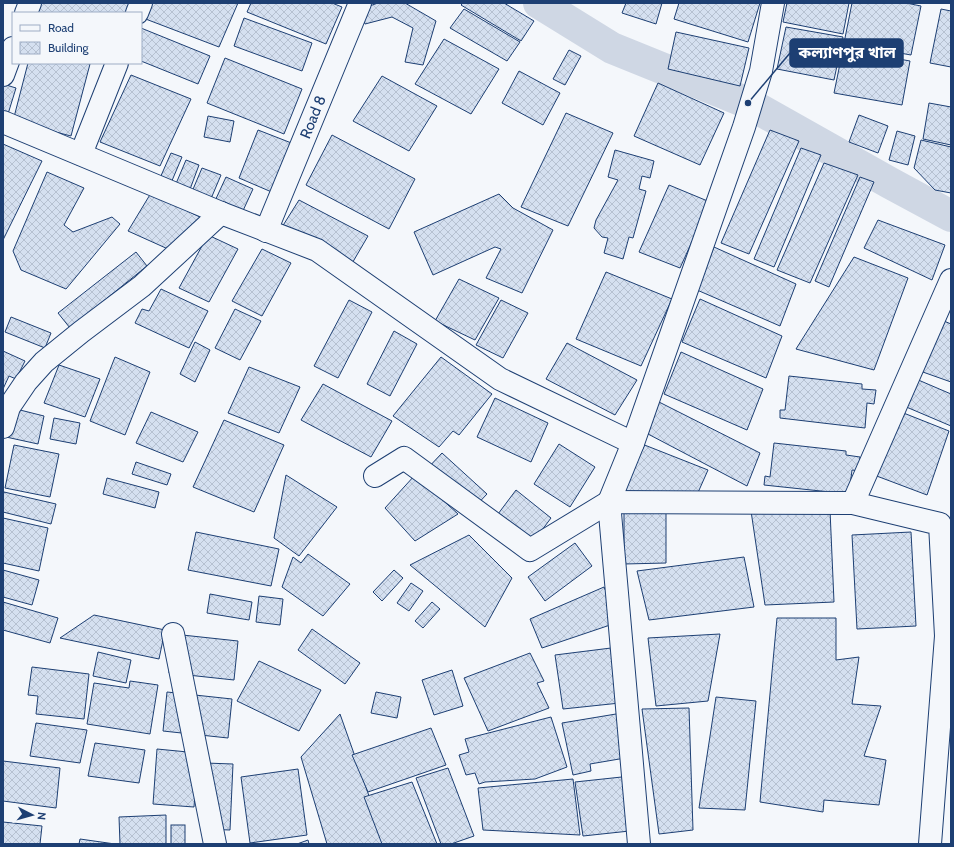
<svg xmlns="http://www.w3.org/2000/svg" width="954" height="847" viewBox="0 0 954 847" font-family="Cabin,'Noto Sans Bengali',sans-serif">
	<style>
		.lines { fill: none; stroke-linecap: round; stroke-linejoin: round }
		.canal { stroke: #cfd7e4; stroke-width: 32 }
		.building { fill: url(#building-cross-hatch); stroke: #1d3f73 }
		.minor-casing { stroke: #1d3f73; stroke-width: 24 }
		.minor { stroke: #f4f7fb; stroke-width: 22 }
		.labels { text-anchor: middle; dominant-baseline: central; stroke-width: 3; stroke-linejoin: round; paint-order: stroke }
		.street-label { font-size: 15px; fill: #1d3f73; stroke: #f4f7fb }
		.leader { fill: none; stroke: #1d3f73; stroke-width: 1.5 }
		.callout-dot { fill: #1d3f73; stroke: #f4f7fb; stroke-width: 1.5 }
		.callout { fill: #1d3f73; stroke: #1d3f73; stroke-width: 1.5 }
		.callout-label { font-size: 16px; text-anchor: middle; font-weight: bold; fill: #fff }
	</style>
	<defs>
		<pattern id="building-cross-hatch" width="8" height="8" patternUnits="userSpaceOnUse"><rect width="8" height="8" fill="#d5e0f0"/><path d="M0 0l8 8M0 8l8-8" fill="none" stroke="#b6c1d1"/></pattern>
	</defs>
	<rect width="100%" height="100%" fill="#f4f7fb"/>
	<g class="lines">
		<path class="canal" d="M539,3L612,48L748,103L890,183L951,216"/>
	</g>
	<g class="building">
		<path d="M41,3H126L129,4L126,13H37Z"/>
		<path d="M149,3H238L219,47L143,18Z"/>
		<path d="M251,3H332L342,7L326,44L247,12Z"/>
		<path d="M378,3H405L436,21L423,65L405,62L413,28L392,17L365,24L361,9Z"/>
		<path d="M463,3H504L534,21L521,41L461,5Z"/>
		<path d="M626,3H662L656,24L622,13Z"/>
		<path d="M679,3H760L748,42L674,19Z"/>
		<path d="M787,3H849L843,34L783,22Z"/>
		<path d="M852,3H906L921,6L911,55L844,43Z"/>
		<path d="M464,9L520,42L507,61L450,28Z"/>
		<path d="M941,9L951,11V67L930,63Z"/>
		<path d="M244,18L312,43L302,71L234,46Z"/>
		<path d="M786,27L843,37L834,80L777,69Z"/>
		<path d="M141,28L210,56L198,84L141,61Z"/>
		<path d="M676,32L749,48L740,86L668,69Z"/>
		<path d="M444,39L499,69L471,114L415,84Z"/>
		<path d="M843,49L910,61L902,105L834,93Z"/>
		<path d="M569,50L581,56L565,85L553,79Z"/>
		<path d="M225,58L302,89L284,134L207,103Z"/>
		<path d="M28,63H86L90,64L71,136L13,121Z"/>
		<path d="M519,71L560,93L543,125L502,103Z"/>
		<path d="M131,75L191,99L160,166L100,142Z"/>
		<path d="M382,76L437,106L409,151L353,121Z"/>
		<path d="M658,83L724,113L700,165L634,136Z"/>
		<path d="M3,84L16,88L8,114L3,113Z"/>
		<path d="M929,103L951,107V145L923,139Z"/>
		<path d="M566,113L613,133L568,226L521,207Z"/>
		<path d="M859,115L888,126L878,153L849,142Z"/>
		<path d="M208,116L234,121L230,142L204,137Z"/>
		<path d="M258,130L294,144L274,193L239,178Z"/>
		<path d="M770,130L799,141L749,254L721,243Z"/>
		<path d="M897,131L915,136L908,165L889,160Z"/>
		<path d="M332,135L415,179L389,229L306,185Z"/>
		<path d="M921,140L951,147V193L935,190L914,168Z"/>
		<path d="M3,144L42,161L3,240Z"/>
		<path d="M801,148L821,155L774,267L754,259Z"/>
		<path d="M615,150L654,161L650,178L642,176L639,189L646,191L633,238L629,237L623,259L604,253L608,238L602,237L594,228L596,220L618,180L608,177Z"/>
		<path d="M171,153L182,157L171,183L160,178Z"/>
		<path d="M186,160L199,165L189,192L175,186Z"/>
		<path d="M824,163L858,175L810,283L777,270Z"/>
		<path d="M202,168L221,175L210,201L191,194Z"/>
		<path d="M47,172L84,188L64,225L73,232L112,217L120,224L66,289L21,270L13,251Z"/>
		<path d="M226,177L253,189L241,215L214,203Z"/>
		<path d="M860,177L874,182L829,287L815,281Z"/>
		<path d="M669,185L710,202L680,268L639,252Z"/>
		<path d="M151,193L204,219L168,249L128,231Z"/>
		<path d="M499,194L513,208L553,230L522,293L486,278L501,249L495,247L433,275L414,232Z"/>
		<path d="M299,200L368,236L347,272L277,235Z"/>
		<path d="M878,220L945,245L932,280L864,248Z"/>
		<path d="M208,235L238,249L209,302L179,288Z"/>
		<path d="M714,247L796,284L780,326L697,290Z"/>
		<path d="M262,249L291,263L262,316L232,301Z"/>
		<path d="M136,252L147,266L70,328L58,313Z"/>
		<path d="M854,257L908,278L874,370L796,349Z"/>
		<path d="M606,272L672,299L641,366L576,339Z"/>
		<path d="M459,279L499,298L475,340L435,321Z"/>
		<path d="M161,289L208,311L189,348L135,323L142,309L149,311Z"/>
		<path d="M700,299L782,336L766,378L682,342Z"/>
		<path d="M349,300L372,312L338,378L314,366Z"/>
		<path d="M501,300L528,313L503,358L476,345Z"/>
		<path d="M235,309L261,321L240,360L215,348Z"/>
		<path d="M11,317L51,333L45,348L5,332Z"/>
		<path d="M944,321L951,324V382L920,371Z"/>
		<path d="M394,331L417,344L390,396L367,384Z"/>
		<path d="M195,342L210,350L195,382L180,374Z"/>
		<path d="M567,343L637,380L615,415L546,379Z"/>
		<path d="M3,351L25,361L16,379L9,376L3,389Z"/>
		<path d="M681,352L763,389L747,430L664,394Z"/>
		<path d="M115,357L150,372L125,435L90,421Z"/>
		<path d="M441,357L492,394L459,435L453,431L439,447L393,416Z"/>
		<path d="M59,365L100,379L85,417L44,403Z"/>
		<path d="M249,367L300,387L279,433L228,413Z"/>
		<path d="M789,376L862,384V389L876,390L874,404L867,403L865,428L780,418V410H785Z"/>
		<path d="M916,379L951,394V426L904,406Z"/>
		<path d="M323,384L392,421L371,457L301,420Z"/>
		<path d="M495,398L548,423L531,462L477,437Z"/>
		<path d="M659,402L760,453L747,486L648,434Z"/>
		<path d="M12,408L44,416L38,444L6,437Z"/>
		<path d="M151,412L198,432L183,462L136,443Z"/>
		<path d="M901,412L949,431L927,495L874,475Z"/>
		<path d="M54,418L80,423L76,444L50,439Z"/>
		<path d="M224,420L284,445L254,512L193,487Z"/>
		<path d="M774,443L846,451V455L860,457L859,471L852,470L849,494L764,485L765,476L770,477Z"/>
		<path d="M559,444L595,467L570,507L534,484Z"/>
		<path d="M642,444L708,470L696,497L621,491Z"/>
		<path d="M14,445L59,454L50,497L5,488Z"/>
		<path d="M442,453L487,494L470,512L425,471Z"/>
		<path d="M136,462L171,474L167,485L132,474Z"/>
		<path d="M286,475L337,507L299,556L274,538Z"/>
		<path d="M415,475L458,514L415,541L385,508Z"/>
		<path d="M107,478L159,492L155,508L103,494Z"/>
		<path d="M516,490L551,518L530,546L495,518Z"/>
		<path d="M4,492L56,504L51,524L3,512V497Z"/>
		<path d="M830,510L834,602L765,605L751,511Z"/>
		<path d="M624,513H666V563L624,564Z"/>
		<path d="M3,518L48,528L39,571L3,563Z"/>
		<path d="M196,532L279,549L271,586L188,570Z"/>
		<path d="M911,532L916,626L857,629L852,535Z"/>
		<path d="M469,535L512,578L485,627L410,565Z"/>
		<path d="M575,543L592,566L545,601L528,577Z"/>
		<path d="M308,554L350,584L323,616L282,587L293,557L301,563Z"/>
		<path d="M744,557L754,607L649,620L637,571Z"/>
		<path d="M3,570L39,580L32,605L3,597Z"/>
		<path d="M394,570L403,578L382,601L373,592Z"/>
		<path d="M411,583L423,591L409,611L397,603Z"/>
		<path d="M604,587L619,622L542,648L530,619Z"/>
		<path d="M210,594L252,602L249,620L207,613Z"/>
		<path d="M259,596L283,599L280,625L256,622Z"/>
		<path d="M3,602L58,618L50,643L3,630Z"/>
		<path d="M432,602L440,609L423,628L415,621Z"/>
		<path d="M94,615L165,630L159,659L60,638Z"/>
		<path d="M777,618H836V660L859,657L852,704L881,706L864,756L886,760L879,805L824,800L823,812L760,802Z"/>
		<path d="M312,629L360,663L345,684L298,650Z"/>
		<path d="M173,634L238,641L234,680L169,673Z"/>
		<path d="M720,634L708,701L656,706L648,638Z"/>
		<path d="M611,648L620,703L563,709L555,655Z"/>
		<path d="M98,652L131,660L126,683L93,676Z"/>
		<path d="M530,653L544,681L537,683L549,708L488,731L464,678Z"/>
		<path d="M259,661L321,690L299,731L237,701Z"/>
		<path d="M32,667L89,674L84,719L36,714L38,696L28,695Z"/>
		<path d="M452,670L463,706L434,715L422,680Z"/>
		<path d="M130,681L158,685L150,734L87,724L94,683L129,688Z"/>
		<path d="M167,692L232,699L228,738L163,731Z"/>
		<path d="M376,692L401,697L397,718L371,713Z"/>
		<path d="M716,697L756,701L745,810L699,808Z"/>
		<path d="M689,708L693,830L659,834L642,709Z"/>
		<path d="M622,713L631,757L590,764L591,771L573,775L562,723Z"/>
		<path d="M340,714L386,844H327L301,757Z"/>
		<path d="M551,717L567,767L535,779L485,782L479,784L475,773L466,775L459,755L469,752L465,739Z"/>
		<path d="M36,723L87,730L80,763L30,756Z"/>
		<path d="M431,728L446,765L368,792L352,755Z"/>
		<path d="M95,743L145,750L139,783L88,776Z"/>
		<path d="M157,749L198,753L194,807L153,804Z"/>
		<path d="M3,761L60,768L56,808L3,801Z"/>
		<path d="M205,763L233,764L230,830L202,829Z"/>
		<path d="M448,768L474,836L451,844H441L416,778Z"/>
		<path d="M298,769L307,835L250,843L241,777Z"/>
		<path d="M631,776L639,830L583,836L575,782Z"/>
		<path d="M573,779L580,835L483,830L478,788Z"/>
		<path d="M412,782L437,844H382L364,797Z"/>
		<path d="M166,815V844H120L119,817Z"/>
		<path d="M3,822L42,826L40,844H3Z"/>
		<rect x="171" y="825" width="14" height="19"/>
		<path d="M80,839L115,844H79Z"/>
		<path d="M308,840L309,844H297Z"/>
	</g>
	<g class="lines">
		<defs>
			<g id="minor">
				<path d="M26,13L30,3"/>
				<path d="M137,13L141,3"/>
				<path d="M3,75L13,48"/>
				<path d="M3,122L221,213L317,250L500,379L633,443"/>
				<path d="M81,154L117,63"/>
				<path d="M266,231L360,3"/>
				<path d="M3,427L9,407L26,382L44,362L81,332L142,286L221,213"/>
				<path d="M375,476L404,458L530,550L609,502L853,503L940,524L946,636L930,844"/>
				<path d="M853,503L951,280"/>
				<path d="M173,634L215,844"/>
				<path d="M639,844L609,502L633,443L744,127L761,71L773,3"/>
			</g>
		</defs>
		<use href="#minor" class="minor-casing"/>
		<use href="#minor" class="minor"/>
	</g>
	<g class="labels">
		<g class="street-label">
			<text transform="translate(313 117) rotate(-68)">Road 8</text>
		</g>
	</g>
	<path class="leader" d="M748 103L790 53"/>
	<circle class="callout-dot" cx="748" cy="103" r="4"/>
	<rect class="callout" x="790" y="39" width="113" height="28" rx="4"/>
	<g class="callout-label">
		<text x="847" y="58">কল্যাণপুর খাল</text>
	</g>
	<rect width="954" height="847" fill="none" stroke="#1d3f73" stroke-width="8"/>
	<rect x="12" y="12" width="130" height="52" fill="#f4f7fb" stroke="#9eadc5"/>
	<rect x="20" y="25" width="20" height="6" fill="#f4f7fb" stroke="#9eadc5"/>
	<text x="48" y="32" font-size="12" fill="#1d3f73">Road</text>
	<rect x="20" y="42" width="20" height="12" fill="url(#building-cross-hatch)" stroke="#9eadc5"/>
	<text x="48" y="52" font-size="12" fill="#1d3f73">Building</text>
	<g transform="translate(32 815) rotate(96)" stroke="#f4f7fb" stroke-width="3" paint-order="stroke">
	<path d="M0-3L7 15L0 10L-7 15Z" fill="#1d3f73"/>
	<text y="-6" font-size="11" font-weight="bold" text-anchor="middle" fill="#1d3f73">N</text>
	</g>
</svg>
